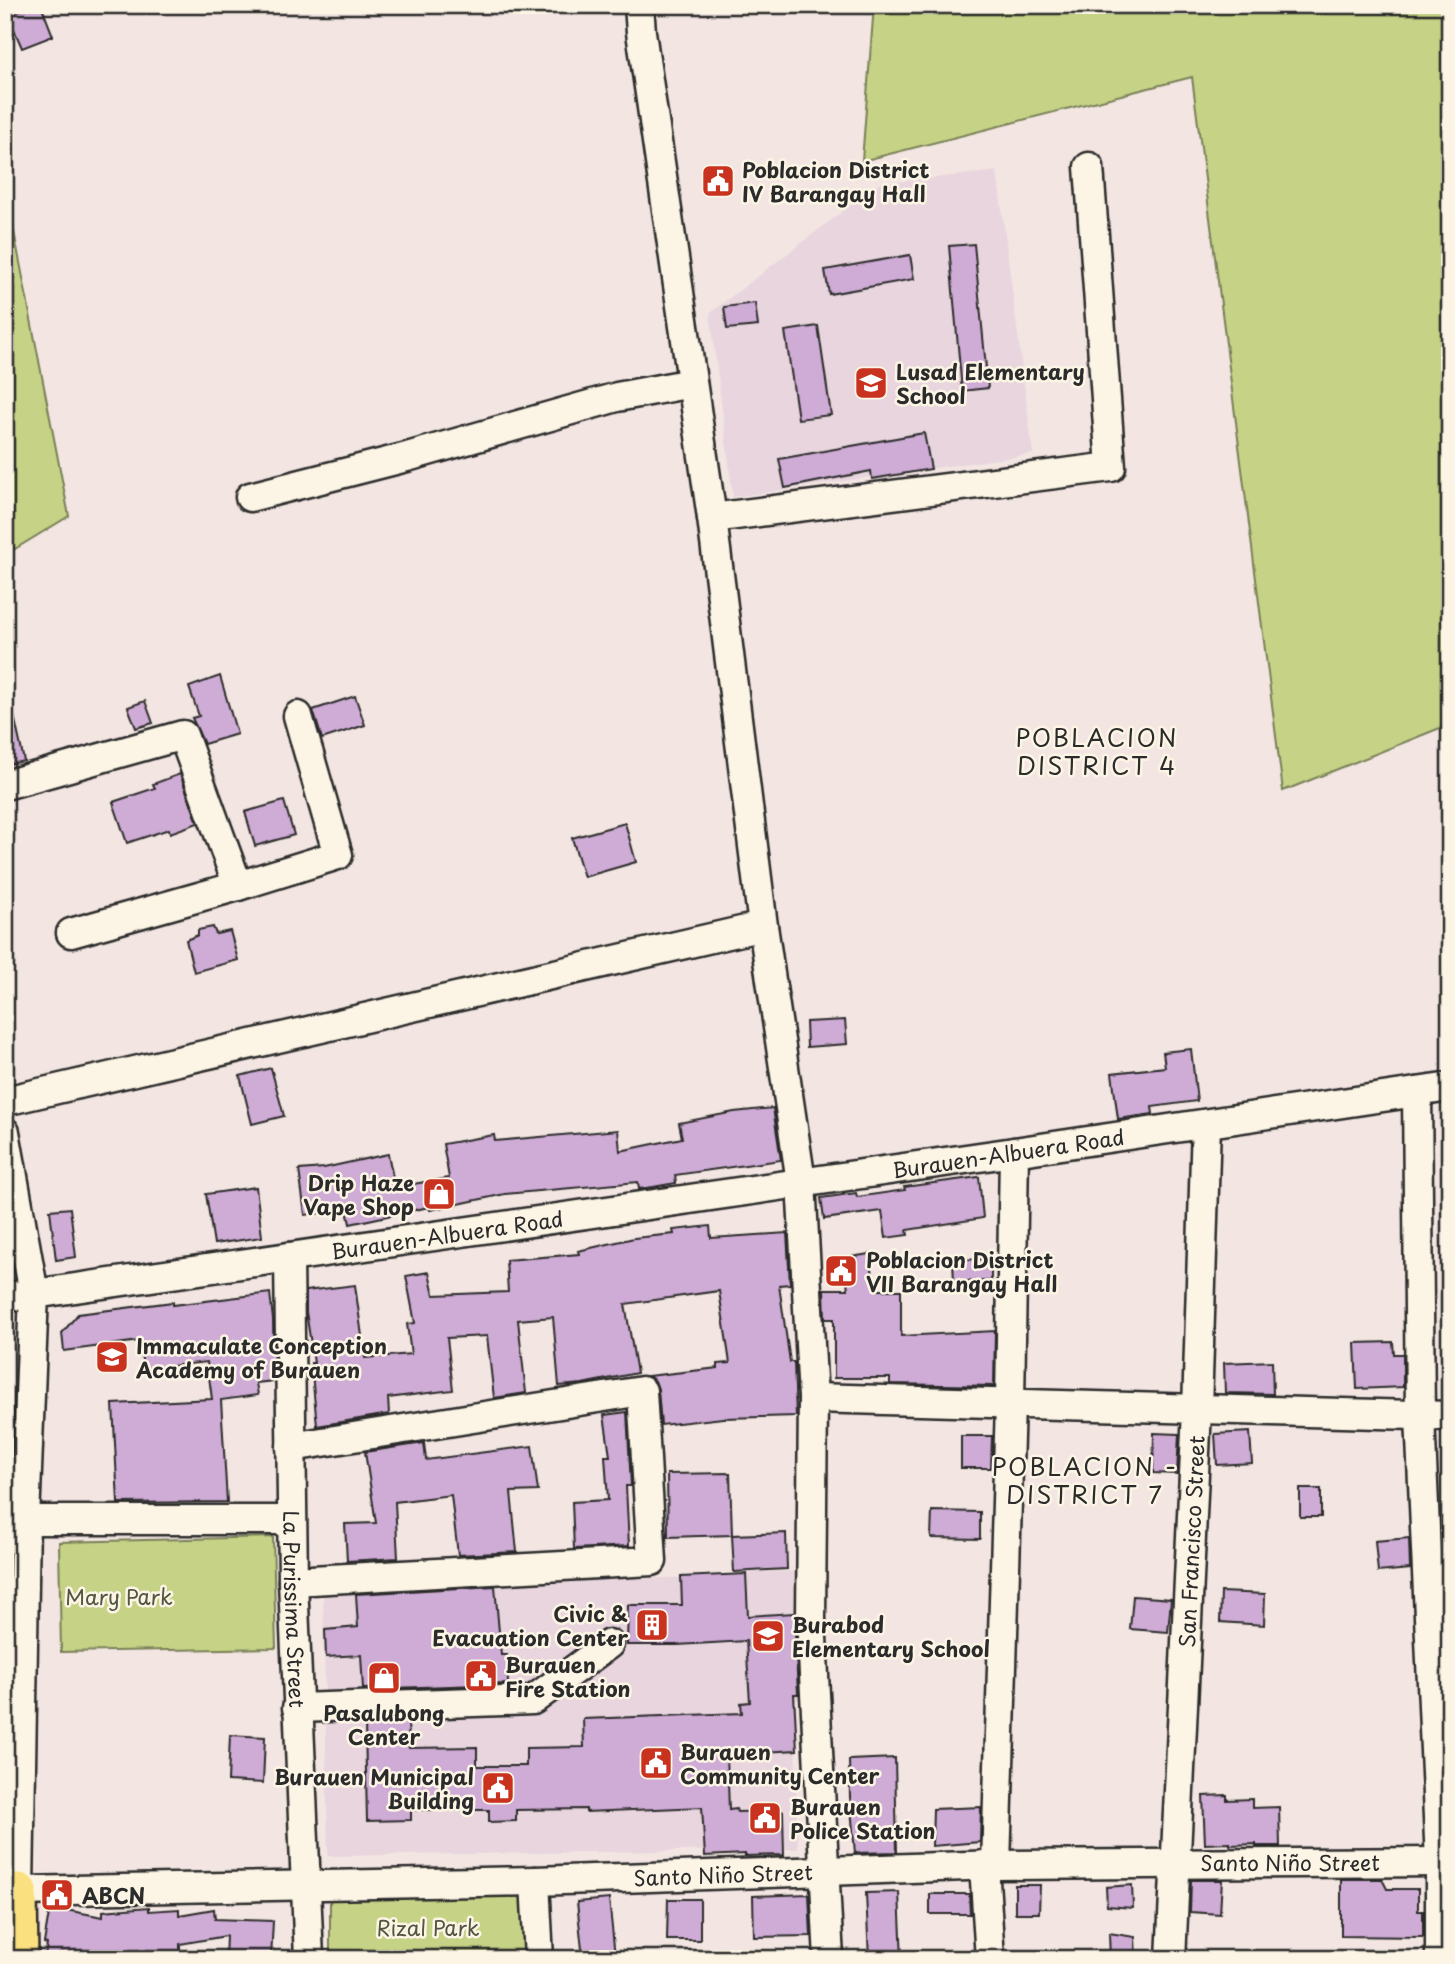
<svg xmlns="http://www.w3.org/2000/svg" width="1455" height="1964" viewBox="0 0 1455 1964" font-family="'Playpen Sans',sans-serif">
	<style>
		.built { fill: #e8d5de }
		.green { fill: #c6d386; stroke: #787f58; stroke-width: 2 }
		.building { fill: #cfacd6; stroke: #2b2b2b; stroke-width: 2 }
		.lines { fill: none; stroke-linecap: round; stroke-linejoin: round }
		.minor-casing { stroke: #2b2b2b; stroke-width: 33 }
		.major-casing { stroke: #2b2b2b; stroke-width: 40 }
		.minor { stroke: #fcf5e5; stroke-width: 28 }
		.major { stroke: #fbe080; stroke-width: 35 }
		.labels { text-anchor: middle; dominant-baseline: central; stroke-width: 5; stroke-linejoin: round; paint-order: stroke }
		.poi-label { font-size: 21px; font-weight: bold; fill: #2b2b2b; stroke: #fcf5e5; text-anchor: start }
		.street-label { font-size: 21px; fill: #2b2b2b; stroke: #fcf5e5 }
		.park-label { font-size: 21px; fill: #525542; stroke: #fcf5e5 }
		.quarter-label { font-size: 24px; letter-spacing: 2px; fill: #2b2b2b; stroke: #fcf5e5 }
	</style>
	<rect width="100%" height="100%" fill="#f3e6e2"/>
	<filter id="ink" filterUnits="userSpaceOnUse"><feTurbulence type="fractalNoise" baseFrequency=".0143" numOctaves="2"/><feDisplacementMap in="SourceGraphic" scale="14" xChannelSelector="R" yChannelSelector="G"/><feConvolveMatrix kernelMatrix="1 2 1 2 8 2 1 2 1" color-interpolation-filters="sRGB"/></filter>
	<g filter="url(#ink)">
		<g class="built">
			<path d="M997,171L1033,454L733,497L710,313L878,184Z"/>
			<path d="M799,1571L802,1699L794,1700L798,1849L328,1856L323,1588L734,1576L735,1573Z"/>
		</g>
		<g class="green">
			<path d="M874,5H1450V724L1283,791L1192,77L862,161Z"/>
			<path d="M5,185L69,516L5,555Z"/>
			<path d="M273,1537L276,1648L61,1652L59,1542Z"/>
			<path d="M527,1896V1959H330V1897Z"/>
		</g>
		<g class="building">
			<path d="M32,5H41L53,36L22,48L8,15Z"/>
			<path d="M974,244L988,388L962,391L949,246Z"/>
			<path d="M910,255L914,279L829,294L825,270Z"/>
			<path d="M755,303L758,326L727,329L724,307Z"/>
			<path d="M818,326L831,415L798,419L785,331Z"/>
			<path d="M924,433L931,469L872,479L871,471L785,488L779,459Z"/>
			<path d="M220,676L237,734L204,744L192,718L199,716L189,687Z"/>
			<path d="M355,696L365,725L322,739L313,710Z"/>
			<path d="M145,701L153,723L136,728L128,707Z"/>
			<path d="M13,711L24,761L5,765V712Z"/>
			<path d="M180,774L198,823L170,833L169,829L127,843L113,802L155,788L153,784Z"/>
			<path d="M284,801L294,835L255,846L245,812Z"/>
			<path d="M625,823L636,862L584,877L572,838Z"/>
			<path d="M213,927L216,934L230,931L238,960L194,972L186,940L198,935V930Z"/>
			<path d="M845,1020L847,1044L807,1047L806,1022Z"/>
			<path d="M1191,1049L1197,1101L1152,1107L1153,1114L1118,1119L1112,1073L1165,1067L1163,1052Z"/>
			<path d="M271,1068L284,1116L252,1124L240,1076Z"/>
			<path d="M773,1108L781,1160L675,1175L676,1183L653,1187L639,1189L638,1182L505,1194L430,1210L429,1207L350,1224L347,1210L305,1215L299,1170L324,1168L388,1154L395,1187L449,1178L443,1144L494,1135L495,1141L618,1130L620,1151L682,1138L679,1123L734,1112Z"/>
			<path d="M979,1177L983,1218L907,1230L908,1235L886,1238L882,1211L824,1219L821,1198L856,1193L857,1197L905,1190L904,1187Z"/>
			<path d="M256,1187L262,1237L214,1244L206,1194Z"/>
			<path d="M70,1208L76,1257L56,1260L50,1210Z"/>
			<path d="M710,1226L711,1238L787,1233L790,1284L779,1285L790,1362H794L796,1416L723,1418L661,1425L658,1389L655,1381L648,1376L718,1368V1364L730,1363L719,1291L625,1304L637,1373L582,1384L559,1386L553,1317L518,1320L526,1393L494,1398L487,1336L447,1338L453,1390L388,1398L389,1414L317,1426L311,1363H314L306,1312V1291L355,1285L365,1358L411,1354L407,1324L415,1323L406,1276L429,1272L434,1295L508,1292L506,1260L579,1254L578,1251L634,1238L674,1234L673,1230Z"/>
			<path d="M870,1254L875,1290H901V1336L995,1331L994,1386L890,1384V1378H834V1319H825L824,1289H848L844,1258Z"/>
			<path d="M991,1259V1281L954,1282L953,1260Z"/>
			<path d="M270,1293L273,1320L274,1381L256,1383L258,1395L221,1400L227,1502L118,1503L113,1404L212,1399L207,1362L143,1369L140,1341L64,1351L62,1333L78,1314L173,1302V1305Z"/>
			<path d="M1393,1342L1394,1354H1403V1387L1357,1389L1355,1343Z"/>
			<path d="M1272,1361L1273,1394L1225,1393L1224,1363Z"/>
			<path d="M627,1412L631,1486H626L629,1546L574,1549L572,1502L608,1500L605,1456H610L604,1415Z"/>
			<path d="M1250,1432L1252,1463L1217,1465L1215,1434Z"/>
			<path d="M1154,1433L1179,1434L1177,1474L1153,1473Z"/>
			<path d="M961,1436H992L991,1468H961Z"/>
			<path d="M424,1443L426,1460L532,1446L538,1491L511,1492L517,1552L458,1555L451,1495L395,1502L398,1558L347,1561L345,1524L376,1523L365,1452Z"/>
			<path d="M730,1473L732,1535L668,1537L667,1474Z"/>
			<rect x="1300" y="1489" width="21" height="28"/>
			<path d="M932,1511L980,1512V1539L931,1538Z"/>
			<path d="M786,1533L787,1569L734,1572L732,1535Z"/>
			<path d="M1409,1538L1410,1569L1378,1572L1375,1541Z"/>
			<path d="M746,1574L748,1616L794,1613L798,1694H794L797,1750L727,1754L729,1810L736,1809L737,1812L783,1811L784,1855L745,1856V1854L705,1856L702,1807L586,1812V1809L516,1810V1821L489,1822V1810H411V1820L367,1821L365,1722L408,1721L409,1748L477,1747V1766H526V1748L584,1747L583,1719L742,1713L741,1703L750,1702L746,1641L677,1645H627L628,1605H682L681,1577Z"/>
			<path d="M495,1586L501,1655H507L508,1684L363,1689L361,1655L326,1657L325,1630L358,1627L356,1594Z"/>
			<path d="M1221,1592L1265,1594L1264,1625L1220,1622Z"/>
			<path d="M1133,1596L1171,1599L1168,1632L1130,1629Z"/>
			<path d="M230,1735L265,1737L263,1783L228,1781Z"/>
			<path d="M895,1758L897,1852L855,1853L850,1797L849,1760Z"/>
			<path d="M1227,1795V1800L1252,1799V1808L1279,1807L1280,1846H1256V1844L1230,1845V1843L1205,1844L1203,1796Z"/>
			<path d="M981,1807L980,1842L932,1846L933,1809Z"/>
			<path d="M1341,1879H1382L1387,1889H1418V1911H1423V1937L1341,1936Z"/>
			<path d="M1191,1880H1222L1220,1914L1190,1912Z"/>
			<path d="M1015,1885H1040L1039,1913H1015Z"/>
			<path d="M1132,1885L1133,1908L1107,1906L1106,1887Z"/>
			<path d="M899,1892L902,1959H869L866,1893Z"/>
			<path d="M809,1894L811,1936L754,1937L753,1896Z"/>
			<path d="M930,1894H969L970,1914H930Z"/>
			<path d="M609,1899L615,1956L583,1959L577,1902Z"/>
			<path d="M668,1899H700V1940H667Z"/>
			<path d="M50,1907L103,1917V1911L149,1907V1911L179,1909V1915L214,1909L215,1919L273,1921L271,1959H225L226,1936L180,1944V1959H62L45,1956L47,1944L44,1943Z"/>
			<path d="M1109,1933L1135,1937L1136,1959H1110Z"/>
		</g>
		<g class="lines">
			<defs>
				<g id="minor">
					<path d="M639,5L641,32L712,518L763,926L801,1182L813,1398L811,1618L829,1959"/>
					<path d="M250,497L407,457L617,397L692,383"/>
					<path d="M712,518L1111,467L1089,167"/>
					<path d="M5,785L183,735L238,886"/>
					<path d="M71,933L238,886L338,855L298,716"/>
					<path d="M1417,1092L1420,1416L1440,1862V1959"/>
					<path d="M5,1101L763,926"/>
					<path d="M5,1132L34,1294L5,1297"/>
					<path id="s1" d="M289,1257L293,1581L309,1959"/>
					<path d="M813,1398L1450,1416"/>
					<path d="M291,1447L642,1391L652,1561L293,1581"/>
					<path d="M5,1520H291"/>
					<path d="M297,1708L533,1700L609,1644"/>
					<path id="s2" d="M1440,1862L996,1865L535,1881L19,1891L25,1520L34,1294L1014,1152L1450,1087"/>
					<path d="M984,1865L990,1959"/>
					<path d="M996,1865L1010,1403L1014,1152"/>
					<path d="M535,1881L539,1959"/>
					<path id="s3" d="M1171,1959L1197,1410L1206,1124"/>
				</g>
				<path id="major" d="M5,1891H19L20,1959"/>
			</defs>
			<use href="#minor" class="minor-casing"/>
			<use href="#major" class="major-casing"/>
			<use href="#minor" class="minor"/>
			<use href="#major" class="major"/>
		</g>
	</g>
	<defs>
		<symbol id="civic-square" viewBox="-11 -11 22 22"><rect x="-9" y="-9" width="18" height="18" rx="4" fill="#c8321e" stroke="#fcf5e5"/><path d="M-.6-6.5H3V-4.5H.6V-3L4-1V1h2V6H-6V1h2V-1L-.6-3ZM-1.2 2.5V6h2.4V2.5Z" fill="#fff"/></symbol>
		<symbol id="school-square" viewBox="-11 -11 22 22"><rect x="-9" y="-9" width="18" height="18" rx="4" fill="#c8321e" stroke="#fcf5e5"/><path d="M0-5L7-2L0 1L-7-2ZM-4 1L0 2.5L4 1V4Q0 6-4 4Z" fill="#fff"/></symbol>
		<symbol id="shop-square" viewBox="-11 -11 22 22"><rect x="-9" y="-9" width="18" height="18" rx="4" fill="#c8321e" stroke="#fcf5e5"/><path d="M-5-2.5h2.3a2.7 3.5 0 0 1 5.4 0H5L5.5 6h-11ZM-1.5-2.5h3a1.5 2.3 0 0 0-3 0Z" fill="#fff"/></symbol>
		<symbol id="building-square" viewBox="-11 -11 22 22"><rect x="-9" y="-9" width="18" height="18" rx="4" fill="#c8321e" stroke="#fcf5e5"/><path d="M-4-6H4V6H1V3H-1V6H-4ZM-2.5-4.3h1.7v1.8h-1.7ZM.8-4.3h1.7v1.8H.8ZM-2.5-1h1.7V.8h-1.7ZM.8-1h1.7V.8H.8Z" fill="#fff"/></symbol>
	</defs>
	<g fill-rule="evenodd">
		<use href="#civic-square" x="699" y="162" width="38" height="38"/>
		<use href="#school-square" x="852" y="364" width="38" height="38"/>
		<use href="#shop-square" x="420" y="1175" width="38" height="38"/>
		<use href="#civic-square" x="822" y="1252" width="38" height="38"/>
		<use href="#school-square" x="93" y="1338" width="38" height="38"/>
		<use href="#building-square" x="633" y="1606" width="38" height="38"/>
		<use href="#school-square" x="749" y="1617" width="38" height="38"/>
		<use href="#civic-square" x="462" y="1657" width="38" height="38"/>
		<use href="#shop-square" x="365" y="1659" width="38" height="38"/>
		<use href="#civic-square" x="637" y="1744" width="38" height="38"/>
		<use href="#civic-square" x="479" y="1769" width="38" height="38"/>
		<use href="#civic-square" x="746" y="1799" width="38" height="38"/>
		<use href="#civic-square" x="38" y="1876" width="38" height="38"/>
	</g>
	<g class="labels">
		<g class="poi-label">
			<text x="742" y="169">Poblacion District<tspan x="742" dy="24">IV Barangay Hall</tspan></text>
			<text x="896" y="371">Lusad Elementary<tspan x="896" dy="24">School</tspan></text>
			<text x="414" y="1182" text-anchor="end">Drip Haze<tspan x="414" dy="24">Vape Shop</tspan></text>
			<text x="866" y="1259">Poblacion District<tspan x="866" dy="24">VII Barangay Hall</tspan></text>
			<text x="136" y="1345">Immaculate Conception<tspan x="136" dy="24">Academy of Burauen</tspan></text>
			<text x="628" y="1613" text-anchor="end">Civic &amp;<tspan x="628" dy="24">Evacuation Center</tspan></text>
			<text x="792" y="1624">Burabod<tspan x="792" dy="24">Elementary School</tspan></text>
			<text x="505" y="1664">Burauen<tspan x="505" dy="24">Fire Station</tspan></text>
			<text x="384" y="1712" text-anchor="middle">Pasalubong<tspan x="384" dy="24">Center</tspan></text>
			<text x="680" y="1751">Burauen<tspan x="680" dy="24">Community Center</tspan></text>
			<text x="474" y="1776" text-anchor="end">Burauen Municipal<tspan x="474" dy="24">Building</tspan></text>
			<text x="790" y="1806">Burauen<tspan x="790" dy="24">Police Station</tspan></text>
			<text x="82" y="1895">ABCN</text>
		</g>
		<g class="street-label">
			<text stroke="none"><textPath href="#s2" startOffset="3003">Burauen-Albuera Road</textPath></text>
			<text stroke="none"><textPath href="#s2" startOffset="2436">Burauen-Albuera Road</textPath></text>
			<text stroke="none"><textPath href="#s3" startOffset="418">San Francisco Street</textPath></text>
			<text stroke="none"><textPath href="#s1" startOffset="352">La Purissima Street</textPath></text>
			<text x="1290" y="1862">Santo Niño Street</text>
			<text transform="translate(723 1874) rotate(-2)">Santo Niño Street</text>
		</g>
		<g class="park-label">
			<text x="119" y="1596">Mary Park</text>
			<text x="428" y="1927">Rizal Park</text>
		</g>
		<g class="quarter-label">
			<text x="1097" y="737">POBLACION<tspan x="1097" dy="28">DISTRICT 4</tspan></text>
			<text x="1085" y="1466">POBLACION -<tspan x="1085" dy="28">DISTRICT 7</tspan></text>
		</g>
	</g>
	<rect width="1455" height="1964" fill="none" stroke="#fcf5e5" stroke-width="28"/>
	<rect x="14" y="14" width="1427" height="1936" fill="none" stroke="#2b2b2b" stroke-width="2.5" filter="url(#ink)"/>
</svg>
